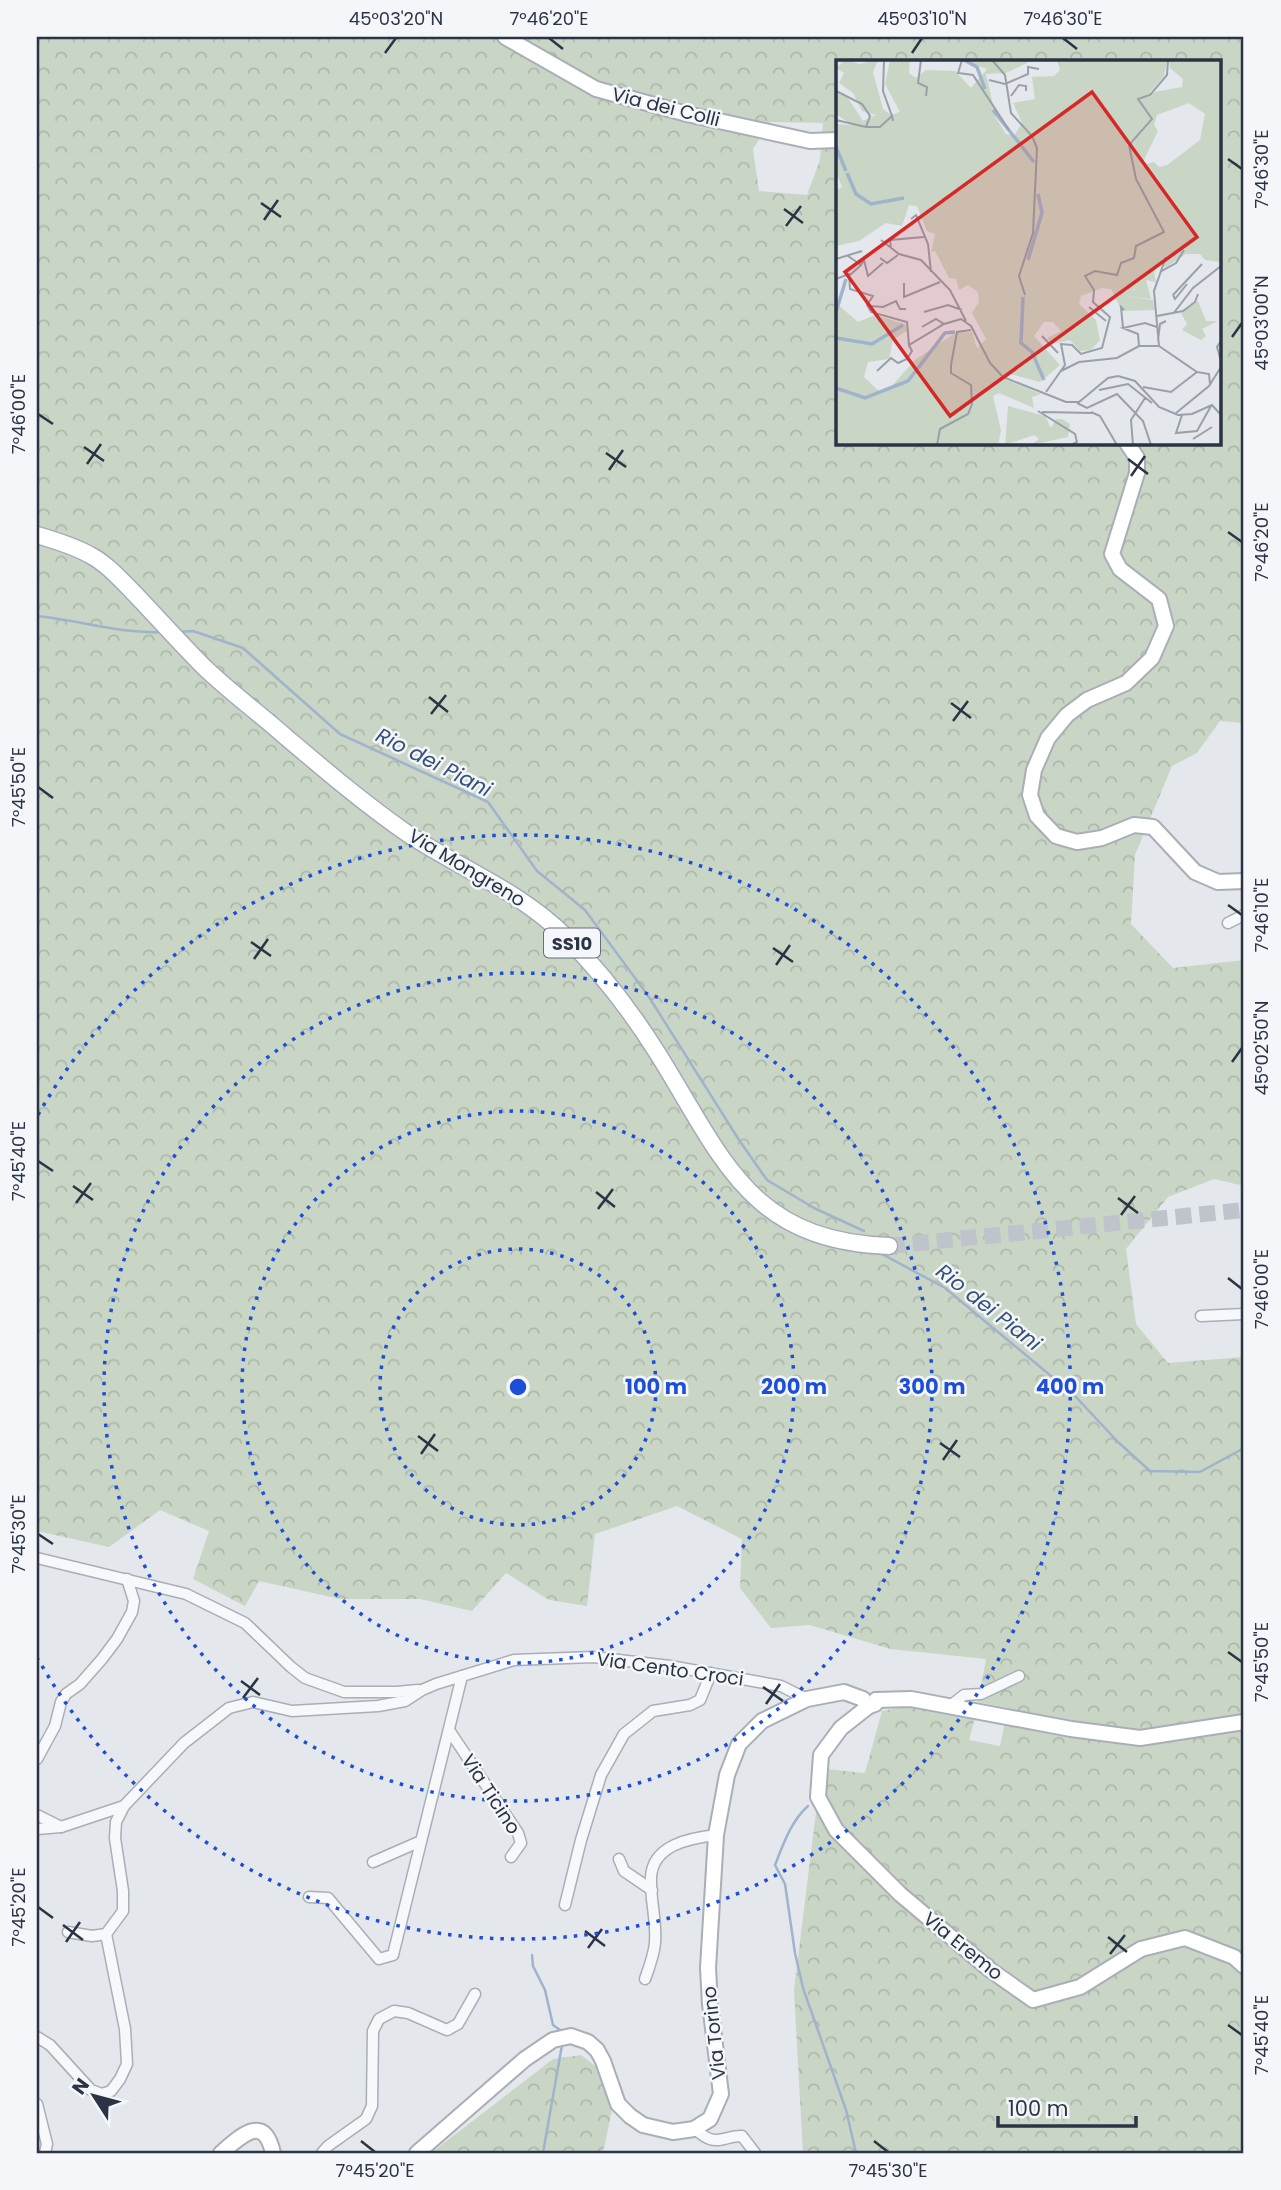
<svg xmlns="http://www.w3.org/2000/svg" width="1281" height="2190" viewBox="0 0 1281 2190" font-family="Poppins,sans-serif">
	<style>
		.forest { fill: url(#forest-crowns); fill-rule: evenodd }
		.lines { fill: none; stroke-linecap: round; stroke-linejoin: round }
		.stream { stroke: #9fb4cc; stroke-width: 2.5 }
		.primary-tunnel { stroke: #bfc3cb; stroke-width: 16; stroke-dasharray: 16 8; stroke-linecap: butt }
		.street-casing { stroke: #a9aeb7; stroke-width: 13 }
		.secondary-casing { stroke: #a9aeb7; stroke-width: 18 }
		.primary-casing { stroke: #a3abb8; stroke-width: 19 }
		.street { stroke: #f7f8fa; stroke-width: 10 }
		.secondary { stroke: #fff; stroke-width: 14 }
		.primary { stroke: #fff; stroke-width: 16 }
		.ticks { fill: none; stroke: #2b3445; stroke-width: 2.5 }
		.ring { fill: none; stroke: #1d4ed8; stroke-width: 3.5; stroke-dasharray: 3.5 7 }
		.labels { text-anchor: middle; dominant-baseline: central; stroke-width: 5; stroke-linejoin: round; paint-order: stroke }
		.shield { fill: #f4f6f9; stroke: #676e7b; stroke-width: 2 }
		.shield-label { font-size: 18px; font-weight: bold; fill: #2b3445 }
		.street-label { font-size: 19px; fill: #2b3445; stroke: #f4f6f9 }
		.water-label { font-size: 21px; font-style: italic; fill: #34527a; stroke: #f4f6f9 }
		.inset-river { fill: none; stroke: #9fb4cc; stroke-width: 3.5 }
		.inset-road { fill: none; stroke: #9a9fa9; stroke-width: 2 }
		.view { fill: #d62828; fill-opacity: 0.15; stroke: #d62828; stroke-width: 3.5 }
		.inset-edge { fill: none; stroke: #2b3445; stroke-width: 3.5 }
		.centre { fill: #1d4ed8; stroke: #f4f6f9; stroke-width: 3.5 }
		.ring-label { font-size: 21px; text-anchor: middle; font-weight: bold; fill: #1d4ed8; stroke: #f4f6f9; stroke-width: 5; stroke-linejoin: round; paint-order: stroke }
		.neatline { fill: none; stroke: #2b3445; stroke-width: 2.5 }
		.ticks-label { font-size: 18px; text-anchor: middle; fill: #2b3445 }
	</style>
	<defs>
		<pattern id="forest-crowns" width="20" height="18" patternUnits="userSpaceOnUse" patternTransform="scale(1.75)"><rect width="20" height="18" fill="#c9d6c5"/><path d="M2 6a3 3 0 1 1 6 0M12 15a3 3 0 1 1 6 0" fill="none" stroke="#adb8ab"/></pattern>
	</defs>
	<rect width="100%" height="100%" fill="#e4e7ec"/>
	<g class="forest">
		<path d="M37,37H1244V723L1220,721L1197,753L1172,766L1135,855L1131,924L1173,968L1244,960V1186L1214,1179L1168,1197L1126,1249L1136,1324L1168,1363L1244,1357V2153H803L794,1990L816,1812L826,1769L865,1773L882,1711L913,1705L975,1718L969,1740L1000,1746L1008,1708L978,1702L986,1659L890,1649L810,1625L771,1628L740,1588L742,1539L677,1506L595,1534L587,1606L549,1600L506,1573L472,1611L420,1599H340L259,1581L245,1606L193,1579L209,1531L160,1510L109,1547L37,1531ZM838,61H1220V443H838ZM770,122L823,123L820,160L807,195L759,191L753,149Z"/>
		<path d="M581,2055L599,2069L612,2110L603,2153H431L553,2059Z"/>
	</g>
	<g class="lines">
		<g class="stream">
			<path d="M37,616C78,620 120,634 161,632"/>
			<path d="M178,632L193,631L243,648L340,734L488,802L537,871L585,910L649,997L739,1140L767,1180L814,1208L864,1231"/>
			<path d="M882,1254L945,1288L1074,1395L1118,1442L1150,1471L1200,1472L1244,1448"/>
			<path d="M808,1806C791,1821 783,1845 775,1865L785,1884L795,1953L803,1988L846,2110L856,2153"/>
			<path d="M532,1955L533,1966L545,1990L553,2025L560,2030"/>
			<path d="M543,2153L562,2045"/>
		</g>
		<path class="primary-tunnel" d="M889,1246L1244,1210"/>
		<defs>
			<g id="street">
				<path d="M1228,923L1244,915"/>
				<path d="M1201,1316L1244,1314"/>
				<path d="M37,1558L186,1594L245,1623L291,1667L305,1678L344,1692H397L418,1690"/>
				<path d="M950,1706L964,1695L981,1694L1019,1676"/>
				<path d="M449,1730L518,1833L521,1843L511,1857"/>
				<path d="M37,1759L55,1726L61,1702L66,1694L80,1684L102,1659L117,1639L132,1612L134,1601L127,1579"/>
				<path d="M37,1815L61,1827"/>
				<path d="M37,1829L61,1827L124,1806L184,1743L229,1708L253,1702L292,1711L378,1706L405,1701L422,1690L436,1684L514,1660L593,1657L670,1666L759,1682L781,1686L807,1699"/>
				<path d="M619,1859L624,1871L652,1890"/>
				<path d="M373,1862L421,1841"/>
				<path d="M309,1897L328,1898L379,1959L393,1955L462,1676"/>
				<path d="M565,1905L581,1840L601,1775L624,1734L653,1711L690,1705L700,1700L711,1673"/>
				<path d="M68,1932L92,1936L106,1934L123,1911V1891L115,1838L116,1822L124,1806"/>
				<path d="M645,1979C649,1968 654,1955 655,1943C657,1921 650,1900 651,1878C652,1845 690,1838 716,1835"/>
				<path d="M37,2037L50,2045L91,2090L102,2094L111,2091L120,2079L127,2064L125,2029L106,1934"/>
				<path d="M37,2104L47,2144L45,2153"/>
				<path d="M694,2129C699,2132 705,2138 710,2139C720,2143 731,2135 742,2136L755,2153"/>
				<path d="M322,2153L328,2146L366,2119L372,2106L373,2031L379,2019L394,2011L408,2013L447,2030L458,2024L475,1994"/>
			</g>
			<g id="secondary">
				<path d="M505,37L596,89L687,114L810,141L838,140"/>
				<path d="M1127,443L1137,458V473L1112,554L1120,569L1159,599L1166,626L1152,658L1126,683L1087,700L1067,715L1048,738L1034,770L1030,795L1037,816L1056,836L1077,842L1102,838L1134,825L1153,827L1195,872L1218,882L1244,881"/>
				<path d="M876,1700L911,1699L1071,1729L1140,1738L1244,1722"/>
				<path d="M869,1706L841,1728L821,1755L818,1797L836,1830L900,1894L989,1969L1033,2000L1080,1987L1141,1949L1185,1938L1234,1957L1244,1966"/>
				<path d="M221,2153C241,2136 264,2113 273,2153"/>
				<path d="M417,2153L525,2059L553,2040L571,2036L588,2042L597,2050L603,2061L618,2104L630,2116L643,2125L673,2132L694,2129L710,2119L721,2094L710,2004L708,1968L716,1835L727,1775L739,1744L762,1721L807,1699L844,1692L863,1699L866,1705L869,1706L875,1704L876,1700"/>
			</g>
			<path id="primary" d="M37,535C54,540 74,546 90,555C107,564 120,579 133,592C157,617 180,643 204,667C230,692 260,714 287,738C326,771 366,805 408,834C461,869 520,891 566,937C601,972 631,1011 658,1054C723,1158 749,1241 889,1246"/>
		</defs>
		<use href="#street" class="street-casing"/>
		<use href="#secondary" class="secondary-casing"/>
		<use href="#primary" class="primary-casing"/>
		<use href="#street" class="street"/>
		<use href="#secondary" class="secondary"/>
		<use href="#primary" class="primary"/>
	</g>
	<path class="ticks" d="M549,38L563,49M1063,38L1077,49M385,53L396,38M912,53L922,38M1228,159L1242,169M261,203L281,217M784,209L803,223M264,220L278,200M786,226L801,206M1232,337L1242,323M38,414L53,424M84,447L104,461M606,453L626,467M1128,459L1148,474M87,464L101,444M609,470L623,450M1131,476L1145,456M1228,532L1242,542M429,697L448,712M951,703L971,718M431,714L446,695M953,721L968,701M38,787L53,798M1228,905L1242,915M251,942L271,956M773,948L793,962M254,959L268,939M776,965L790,945M1232,1062L1242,1048M38,1161L53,1171M73,1186L93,1200M596,1192L615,1207M1118,1198L1138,1213M76,1203L91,1183M598,1209L613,1189M1121,1215L1135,1196M1228,1278L1242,1289M418,1436L438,1451M940,1443L960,1457M421,1454L435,1434M943,1460L957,1440M38,1534L53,1544M1228,1652L1242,1662M241,1681L260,1695M763,1687L783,1701M243,1698L258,1678M766,1704L780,1684M38,1907L53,1918M63,1925L83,1940M585,1931L605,1946M1108,1937L1127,1952M66,1942L80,1922M588,1948L602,1929M1110,1954L1125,1935M1228,2025L1242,2035M361,2141L375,2152M874,2141L888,2152"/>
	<g class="ring">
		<circle cx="518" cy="1387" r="138"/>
		<circle cx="518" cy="1387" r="276"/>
		<circle cx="518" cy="1387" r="414"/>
		<path d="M38 1115A552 552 0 1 1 38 1659"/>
	</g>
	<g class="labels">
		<rect class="shield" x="544" y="928.5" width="56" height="29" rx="5"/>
		<g class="shield-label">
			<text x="572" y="943">SS10</text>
		</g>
		<g class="street-label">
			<text transform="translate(666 107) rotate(14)">Via dei Colli</text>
			<text transform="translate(467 868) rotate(31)">Via Mongreno</text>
			<text transform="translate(670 1669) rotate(8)">Via Cento Croci</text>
			<text transform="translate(491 1794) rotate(57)">Via Ticino</text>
			<text transform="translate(963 1946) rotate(39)">Via Eremo</text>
			<text transform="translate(714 2033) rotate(-96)">Via Torino</text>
		</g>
		<g class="water-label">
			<text transform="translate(434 762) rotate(27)">Rio dei Piani</text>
			<text transform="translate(989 1307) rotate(38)">Rio dei Piani</text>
		</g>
	</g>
	<g transform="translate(836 60)">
		<rect width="385" height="385" fill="#e4e7ec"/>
		<path d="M9,0L23,4L42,0L37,12L47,49L55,55L64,52L49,24L54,0H74L73,13L80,18L90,10L119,11L135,28L151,9L127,0H197L170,13L150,14L160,58L170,74L178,76L186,63L177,43L199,39L196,17L218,16L224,10L221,0H331L328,16L313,33L346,27L347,19L334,8L333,0H385V202L369,200L364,194H350L329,208L327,199L318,212L320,222L310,220L289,236L317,240L319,250L286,251L275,229L266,228L245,236L243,244L260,260L264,280L255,290L244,291L234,280L216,284L211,278L225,271L217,262H208L198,276L224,305L204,322L171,313L169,319L205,334L196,337L198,348L163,333L157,336L165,371L162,385H0V243L22,262L39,255L69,264L72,270L57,280L53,299L32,302L28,317L43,331L53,329L79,300L119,273L136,272L141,288L150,279L136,253L143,242L142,232L132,225L123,230L120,219L113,218L99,191L95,192L99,174L91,171L81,146L73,145L66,166L50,163L23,181L0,186V130L6,127L0,111V64L16,65L0,54V33L12,38L27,61L40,55L26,51L17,33L3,23L8,13L0,8ZM353,43L369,54L364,80L331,105L323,107L318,102L305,106L322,71L318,65L321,55ZM362,241L370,261H382L366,269L370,276L365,280L346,270L351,264L345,253ZM172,346L209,356L215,368L220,359H226L234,364L232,377L195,385L203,379L198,375L169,385Z" fill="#c9d6c5" fill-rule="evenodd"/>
		<path d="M309,216L315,239L289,236L288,232L299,230V218Z" fill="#c9d6c5"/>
		<path class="inset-river" d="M128,0L141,7L149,29M157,50L198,102M0,87L10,111M11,113L20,134L35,144L68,138M192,200L206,153L202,134M187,237L185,283L196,292L208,320M0,252L10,219M0,278L36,284L67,265M0,328L29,338L72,321L109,273L119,272"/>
		<path class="inset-road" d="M48,0L47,31L56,56M85,0L82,23L91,27L90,36M126,0L122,13L137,15L173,70M156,0L169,15L175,53L196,76L201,88L197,173L183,216L189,235M153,20L169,24L192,14V7L203,9M0,31L26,44L34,56L30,67H44L56,56L57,61M175,36L183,25L190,26V31M0,60L30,67M75,159L80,155L92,184L95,212M45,180L63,194L85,200L114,230L130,261M55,188L54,180L88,177M12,196L25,205L14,215M330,197L318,231L323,286L361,312L373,314L374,324M44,198L51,203L62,195M0,199L26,191M25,205L28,200L32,216L47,203M324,212L340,203L348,190M0,219L13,214L14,229L37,236L31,245L35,252L71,262L73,285L108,264L125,259L135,266L154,303L167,317L230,342H243L272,318L282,316L299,321L323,347L342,355L356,354L376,345L385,355M68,223V237L104,222M337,235L366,204M337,235L339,239L351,224M253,247L270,261M35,251V246L47,247L60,241L64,249H70M88,252L112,245L126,250M337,254L357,228L385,206M321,256L347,251L359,242L362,234M86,267L100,259L108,264M287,268L285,247L288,250M206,276L222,293M322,280L324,264L330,261M385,281L381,287L385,301M303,286L302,274L287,268L309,263L321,267M41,311L55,298L62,303L71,299L76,291L73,285M225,311L243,302L281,298L303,286H323M307,327L335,332L361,312M263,330L292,324L316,343M210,332L229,305L225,284L236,285L245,294L266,288L274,257L257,242L258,230L249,216L259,211L281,215L285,203L298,198L300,186L328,172L300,119L293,85L316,59L302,39L314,35L331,15L332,0M241,343L251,348L281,334L307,361L315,385M202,351L239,374L241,382L235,385M206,352L256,353M255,352L264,356L281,385M340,353L373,326L385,307M346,355L340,373L361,371L375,346M357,379L376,367M101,385L104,369L132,354L136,344L135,325L115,313V305L121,272L135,270M297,385L295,360L309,338"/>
		<path class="view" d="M256,32L361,177L114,356L9,212Z"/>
		<rect width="385" height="385" class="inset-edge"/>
	</g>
	<circle cx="518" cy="1387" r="10" class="centre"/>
	<g class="ring-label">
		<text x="656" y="1394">100 m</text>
		<text x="794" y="1394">200 m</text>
		<text x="932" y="1394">300 m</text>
		<text x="1070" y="1394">400 m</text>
	</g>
	<rect width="1281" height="2190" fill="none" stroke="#f4f6f9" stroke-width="77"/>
	<g transform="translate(94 2096) rotate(306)" stroke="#f4f6f9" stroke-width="5" paint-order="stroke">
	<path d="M0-5L12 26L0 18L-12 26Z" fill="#2b3445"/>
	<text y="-10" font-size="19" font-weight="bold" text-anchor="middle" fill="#2b3445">N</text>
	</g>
	<path d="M998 2116v10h138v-10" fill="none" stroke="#2b3445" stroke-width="3.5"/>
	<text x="1008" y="2116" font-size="21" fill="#2b3445" stroke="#f4f6f9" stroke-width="5" paint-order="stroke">100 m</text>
	<rect x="38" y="38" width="1204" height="2114" class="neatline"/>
	<g class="ticks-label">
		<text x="396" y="25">45°03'20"N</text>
		<text x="549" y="25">7°46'20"E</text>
		<text x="922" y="25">45°03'10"N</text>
		<text x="1063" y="25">7°46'30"E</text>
		<text transform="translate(1262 169) rotate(-90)" y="6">7°46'30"E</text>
		<text transform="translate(1262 323) rotate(-90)" y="6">45°03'00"N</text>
		<text transform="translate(19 414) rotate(-90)" y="6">7°46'00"E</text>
		<text transform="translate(1262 542) rotate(-90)" y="6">7°46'20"E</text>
		<text transform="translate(19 787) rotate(-90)" y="6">7°45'50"E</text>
		<text transform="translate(1262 915) rotate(-90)" y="6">7°46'10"E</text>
		<text transform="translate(1262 1048) rotate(-90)" y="6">45°02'50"N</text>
		<text transform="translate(19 1161) rotate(-90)" y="6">7°45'40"E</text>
		<text transform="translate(1262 1289) rotate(-90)" y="6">7°46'00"E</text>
		<text transform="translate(19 1534) rotate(-90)" y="6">7°45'30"E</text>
		<text transform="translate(1262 1662) rotate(-90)" y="6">7°45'50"E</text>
		<text transform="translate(19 1907) rotate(-90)" y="6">7°45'20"E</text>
		<text transform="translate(1262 2035) rotate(-90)" y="6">7°45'40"E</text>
		<text x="375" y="2177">7°45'20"E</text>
		<text x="888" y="2177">7°45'30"E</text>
	</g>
</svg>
